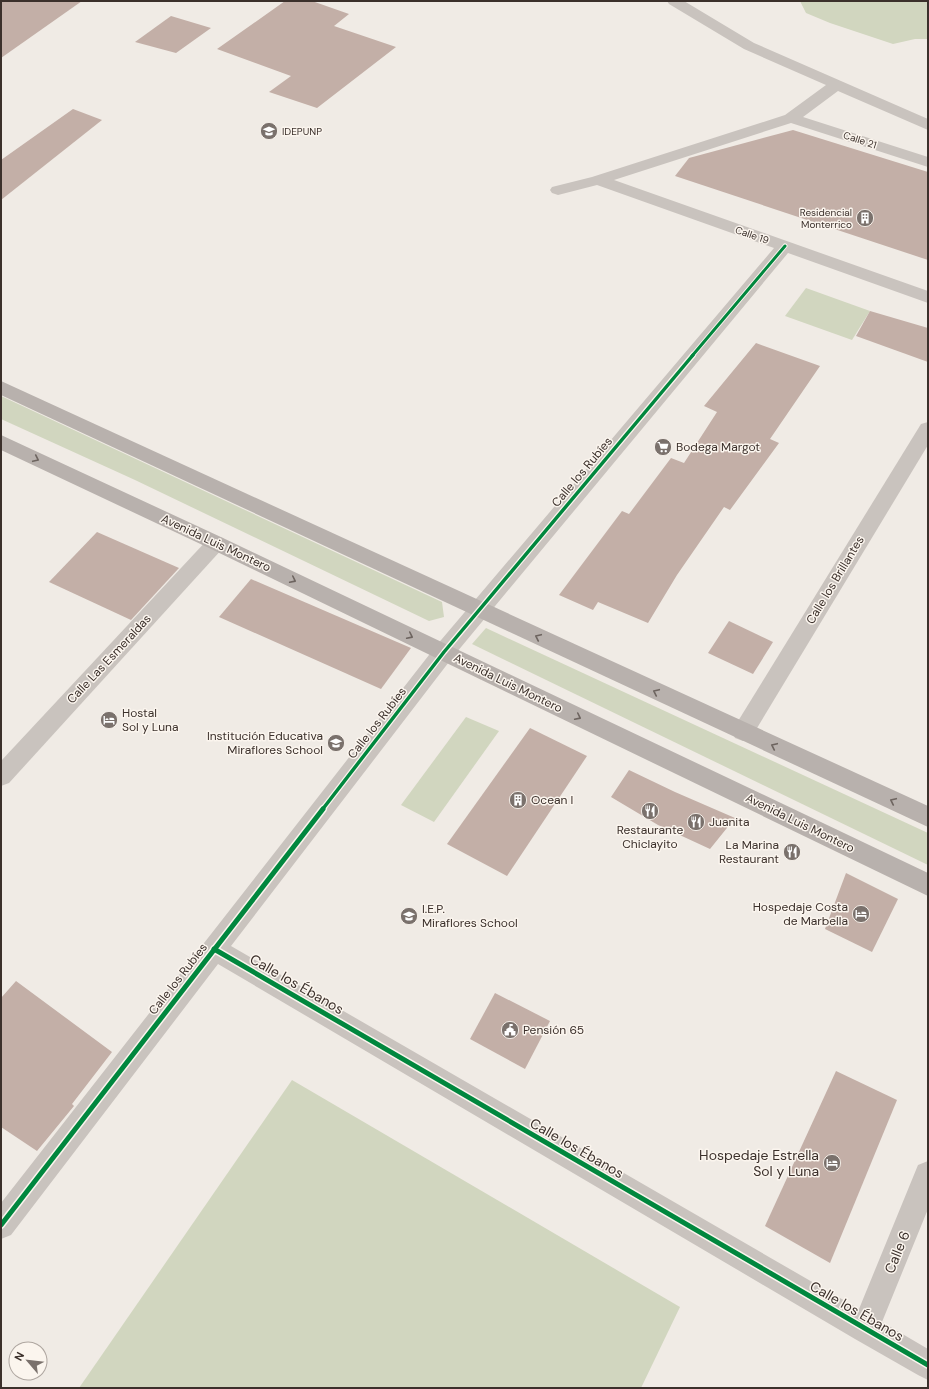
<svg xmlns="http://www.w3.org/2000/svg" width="929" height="1389" viewBox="0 0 929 1389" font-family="'DM Sans',sans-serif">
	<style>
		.green { fill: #d1d6bf }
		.building { fill: #c3afa7 }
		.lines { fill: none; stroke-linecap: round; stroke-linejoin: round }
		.minor { fill: #c9c3be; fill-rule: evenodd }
		.major { fill: #b8b1ad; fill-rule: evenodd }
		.cycleway-far2-casing { stroke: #fbf5ee; stroke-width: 5 }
		.cycleway-far1-casing { stroke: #fbf5ee; stroke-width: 6 }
		.cycleway-casing { stroke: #fbf5ee; stroke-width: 8 }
		.cycleway-far2 { stroke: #00873e; stroke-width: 3 }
		.cycleway-far1 { stroke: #00873e; stroke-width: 3.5 }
		.cycleway { stroke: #00873e; stroke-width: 5 }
		.oneway { stroke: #6d645f }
		.labels { text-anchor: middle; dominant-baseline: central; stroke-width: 3; stroke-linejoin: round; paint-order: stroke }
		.far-poi-label { font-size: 10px; fill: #3b302b; stroke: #fbf5ee; text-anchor: start }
		.far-street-label { font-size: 10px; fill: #3b302b; stroke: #fbf5ee }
		.poi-label { font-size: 12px; fill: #3b302b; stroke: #fbf5ee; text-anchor: start }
		.street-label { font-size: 12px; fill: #3b302b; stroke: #fbf5ee }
		.near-street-label { font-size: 14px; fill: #3b302b; stroke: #fbf5ee }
		.near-poi-label { font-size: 14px; fill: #3b302b; stroke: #fbf5ee; text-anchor: end }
	</style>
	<rect width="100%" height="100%" fill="#f0ebe5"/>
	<g class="green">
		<path d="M800,1H928V39H915L893,44L830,23L806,13Z"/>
		<path d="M806,288L870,311L852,340L785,316Z"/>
		<path d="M1,396L442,602L444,617L429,621L135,480L1,419Z"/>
		<path d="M486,628L928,833V865L472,644Z"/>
		<path d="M466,717L499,731L434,822L401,805Z"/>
		<path d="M292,1080L680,1307L641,1388H79Z"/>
	</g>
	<g class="building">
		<path d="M1,1H82L1,58Z"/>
		<path d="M285,1H312L349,14L334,26L396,47L317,108L269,92L291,76L217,49Z"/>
		<path d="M171,16L211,28L176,53L135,42Z"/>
		<path d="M73,109L102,120L1,200V160Z"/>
		<path d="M793,130L928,172V260L675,176L689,158Z"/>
		<path d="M870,311L928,328V362L856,336Z"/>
		<path d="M756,343L820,366L770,439L779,443L730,510L724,507L677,575L648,623L598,602L593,610L559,595L622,511L629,514L671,458L684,463L717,412L704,406Z"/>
		<path d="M97,532L179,568L131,620L49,582Z"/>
		<path d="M251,579L411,648L381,689L219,617Z"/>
		<path d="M729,621L773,642L753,674L708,653Z"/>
		<path d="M530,728L587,756L507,876L447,844Z"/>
		<path d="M629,770L675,792L735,818L710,849L658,825L611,797Z"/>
		<path d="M846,873L898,899L872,952L825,929Z"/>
		<path d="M16,981L112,1052L72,1104L74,1106L37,1151L1,1127V998Z"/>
		<path d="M495,993L550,1021L525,1069L470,1039Z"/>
		<path d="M836,1071L897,1100L830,1263L765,1226Z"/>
	</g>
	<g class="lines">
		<g class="minor">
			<path d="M667,1H684L754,43L928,119V130L838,91L803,117L928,157V167L791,123L614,180L928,291V303L788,253L452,658L231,946L859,1309L918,1165L928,1161V1209L882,1322L928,1349V1380L918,1375L855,1339L218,964L11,1235L1,1239V1203L436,646L774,248L597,185L558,195L552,193L550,190L552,187L592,177L785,115L826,85L744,49L669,4Z"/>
			<path d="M928,422V445L751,738L743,741L735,738L732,732L735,726L921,424Z"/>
			<path d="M216,536L223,538L226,543L223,548L9,783L1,786V761L209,538Z"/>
		</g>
		<g class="major">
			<path d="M1,381L928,806V827L1,395Z"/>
			<path d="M1,435L223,538L928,873V896L209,548L1,450Z"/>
		</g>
		<defs>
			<path id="cycleway-far2" d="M692,356L785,246"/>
			<path id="cycleway-far1" d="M322,810L444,652L693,355"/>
			<g id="cycleway">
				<path d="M214,949L928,1365"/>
				<path d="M1,1225L323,809"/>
			</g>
		</defs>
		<use href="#cycleway-far2" class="cycleway-far2-casing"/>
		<use href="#cycleway-far1" class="cycleway-far1-casing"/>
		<use href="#cycleway" class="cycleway-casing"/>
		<use href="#cycleway-far2" class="cycleway-far2"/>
		<use href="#cycleway-far1" class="cycleway-far1"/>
		<use href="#cycleway" class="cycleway"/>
	</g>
	<defs><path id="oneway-chevron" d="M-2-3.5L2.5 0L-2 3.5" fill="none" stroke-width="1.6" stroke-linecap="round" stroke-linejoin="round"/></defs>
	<g class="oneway">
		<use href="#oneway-chevron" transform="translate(36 459) rotate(25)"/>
		<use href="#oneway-chevron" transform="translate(293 580) rotate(26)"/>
		<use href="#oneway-chevron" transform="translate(410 636) rotate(26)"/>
		<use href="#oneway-chevron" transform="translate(538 637) rotate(-155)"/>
		<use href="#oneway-chevron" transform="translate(656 692) rotate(-155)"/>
		<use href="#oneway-chevron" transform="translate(578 717) rotate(26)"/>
		<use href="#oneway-chevron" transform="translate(774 746) rotate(-155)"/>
		<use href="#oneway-chevron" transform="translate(893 801) rotate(-155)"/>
	</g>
	<defs>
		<symbol id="university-disc" viewBox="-11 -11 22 22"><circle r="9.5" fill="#7a716c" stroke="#fbf5ee"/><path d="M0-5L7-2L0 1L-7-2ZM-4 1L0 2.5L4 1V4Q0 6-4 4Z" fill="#fff"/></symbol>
		<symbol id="building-disc" viewBox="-11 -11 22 22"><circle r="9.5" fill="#7a716c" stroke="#fbf5ee"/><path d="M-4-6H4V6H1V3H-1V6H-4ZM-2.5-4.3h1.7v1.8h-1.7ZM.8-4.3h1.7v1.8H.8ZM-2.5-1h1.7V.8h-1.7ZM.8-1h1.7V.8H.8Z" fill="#fff"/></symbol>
		<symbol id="supermarket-disc" viewBox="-11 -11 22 22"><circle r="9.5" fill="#7a716c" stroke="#fbf5ee"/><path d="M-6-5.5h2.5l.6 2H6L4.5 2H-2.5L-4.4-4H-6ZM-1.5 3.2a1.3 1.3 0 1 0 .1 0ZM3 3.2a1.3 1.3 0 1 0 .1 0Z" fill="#fff"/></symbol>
		<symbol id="hotel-disc" viewBox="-11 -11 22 22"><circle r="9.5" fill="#7a716c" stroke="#fbf5ee"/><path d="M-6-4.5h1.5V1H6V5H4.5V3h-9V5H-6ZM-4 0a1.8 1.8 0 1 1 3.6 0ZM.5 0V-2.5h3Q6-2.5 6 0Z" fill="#fff"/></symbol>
		<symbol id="school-disc" viewBox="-11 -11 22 22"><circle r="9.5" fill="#7a716c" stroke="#fbf5ee"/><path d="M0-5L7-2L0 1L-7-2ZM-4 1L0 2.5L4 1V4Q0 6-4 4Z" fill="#fff"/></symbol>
		<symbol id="restaurant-disc" viewBox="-11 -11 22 22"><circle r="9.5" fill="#7a716c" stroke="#fbf5ee"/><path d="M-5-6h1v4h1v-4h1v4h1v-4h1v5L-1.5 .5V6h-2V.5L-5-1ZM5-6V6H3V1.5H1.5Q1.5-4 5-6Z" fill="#fff"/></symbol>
		<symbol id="civic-disc" viewBox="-11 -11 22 22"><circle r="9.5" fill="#7a716c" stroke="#fbf5ee"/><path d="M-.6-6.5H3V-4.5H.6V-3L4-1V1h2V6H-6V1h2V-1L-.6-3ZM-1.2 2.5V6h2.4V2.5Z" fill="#fff"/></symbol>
	</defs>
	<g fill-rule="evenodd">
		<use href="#university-disc" x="259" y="121" width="20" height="20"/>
		<use href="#building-disc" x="855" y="208" width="20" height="20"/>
		<use href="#supermarket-disc" x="653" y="437" width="20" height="20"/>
		<use href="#hotel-disc" x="99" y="710" width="20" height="20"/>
		<use href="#school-disc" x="326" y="733" width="20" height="20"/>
		<use href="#building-disc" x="508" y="790" width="20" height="20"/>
		<use href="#restaurant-disc" x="640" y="801" width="20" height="20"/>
		<use href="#restaurant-disc" x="686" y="812" width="20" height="20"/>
		<use href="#restaurant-disc" x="782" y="842" width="20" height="20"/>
		<use href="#hotel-disc" x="851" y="904" width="20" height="20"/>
		<use href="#school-disc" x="399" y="906" width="20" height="20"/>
		<use href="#civic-disc" x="500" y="1020" width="20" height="20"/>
		<use href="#hotel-disc" x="822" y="1153" width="20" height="20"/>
	</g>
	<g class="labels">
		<g class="far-poi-label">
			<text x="282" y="131">IDEPUNP</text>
			<text x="852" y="212" text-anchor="end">Residencial<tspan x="852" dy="12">Monterrico</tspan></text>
		</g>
		<g class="far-street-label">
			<text transform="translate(860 140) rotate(18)">Calle 21</text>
			<text transform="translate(752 235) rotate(19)">Calle 19</text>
		</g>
		<g class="poi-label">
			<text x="676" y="447">Bodega Margot</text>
			<text x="122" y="713">Hostal<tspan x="122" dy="14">Sol y Luna</tspan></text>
			<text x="323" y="736" text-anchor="end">Institución Educativa<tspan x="323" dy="14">Miraflores School</tspan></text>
			<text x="531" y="800">Ocean I</text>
			<text x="709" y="822">Juanita</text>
			<text x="650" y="830" text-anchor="middle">Restaurante<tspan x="650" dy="14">Chiclayito</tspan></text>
			<text x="779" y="845" text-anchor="end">La Marina<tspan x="779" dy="14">Restaurant</tspan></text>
			<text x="848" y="907" text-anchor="end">Hospedaje Costa<tspan x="848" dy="14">de Marbella</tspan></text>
			<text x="422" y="909">I.E.P.<tspan x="422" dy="14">Miraflores School</tspan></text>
			<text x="523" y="1030">Pensión 65</text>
		</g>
		<g class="street-label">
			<text transform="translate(582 472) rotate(-50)">Calle los Rubíes</text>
			<text transform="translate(216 543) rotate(25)">Avenida Luis Montero</text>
			<text transform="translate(835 580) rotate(-59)">Calle los Brillantes</text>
			<text transform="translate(109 659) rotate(-47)">Calle Las Esmeraldas</text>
			<text transform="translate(508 683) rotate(26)">Avenida Luis Montero</text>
			<text transform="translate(377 723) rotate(-52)">Calle los Rubíes</text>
			<text transform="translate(800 823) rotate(26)">Avenida Luis Montero</text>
			<text transform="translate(178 979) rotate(-52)">Calle los Rubíes</text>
		</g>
		<g class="near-street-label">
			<text transform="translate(297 984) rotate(30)">Calle los Ébanos</text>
			<text transform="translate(577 1148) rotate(30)">Calle los Ébanos</text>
			<text transform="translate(897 1252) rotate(-68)">Calle 6</text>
			<text transform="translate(857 1311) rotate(30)">Calle los Ébanos</text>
		</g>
		<g class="near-poi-label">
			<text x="819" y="1155">Hospedaje Estrella<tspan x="819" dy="16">Sol y Luna</tspan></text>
		</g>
	</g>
	<rect width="929" height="1389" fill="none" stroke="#3b302b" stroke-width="4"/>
	<g transform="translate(28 1361) rotate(298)"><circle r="19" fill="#fbf5ee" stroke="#aea6a0"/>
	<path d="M0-3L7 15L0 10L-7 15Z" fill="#7a716c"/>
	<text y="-6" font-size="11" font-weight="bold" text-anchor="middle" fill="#3b302b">N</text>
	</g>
</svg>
